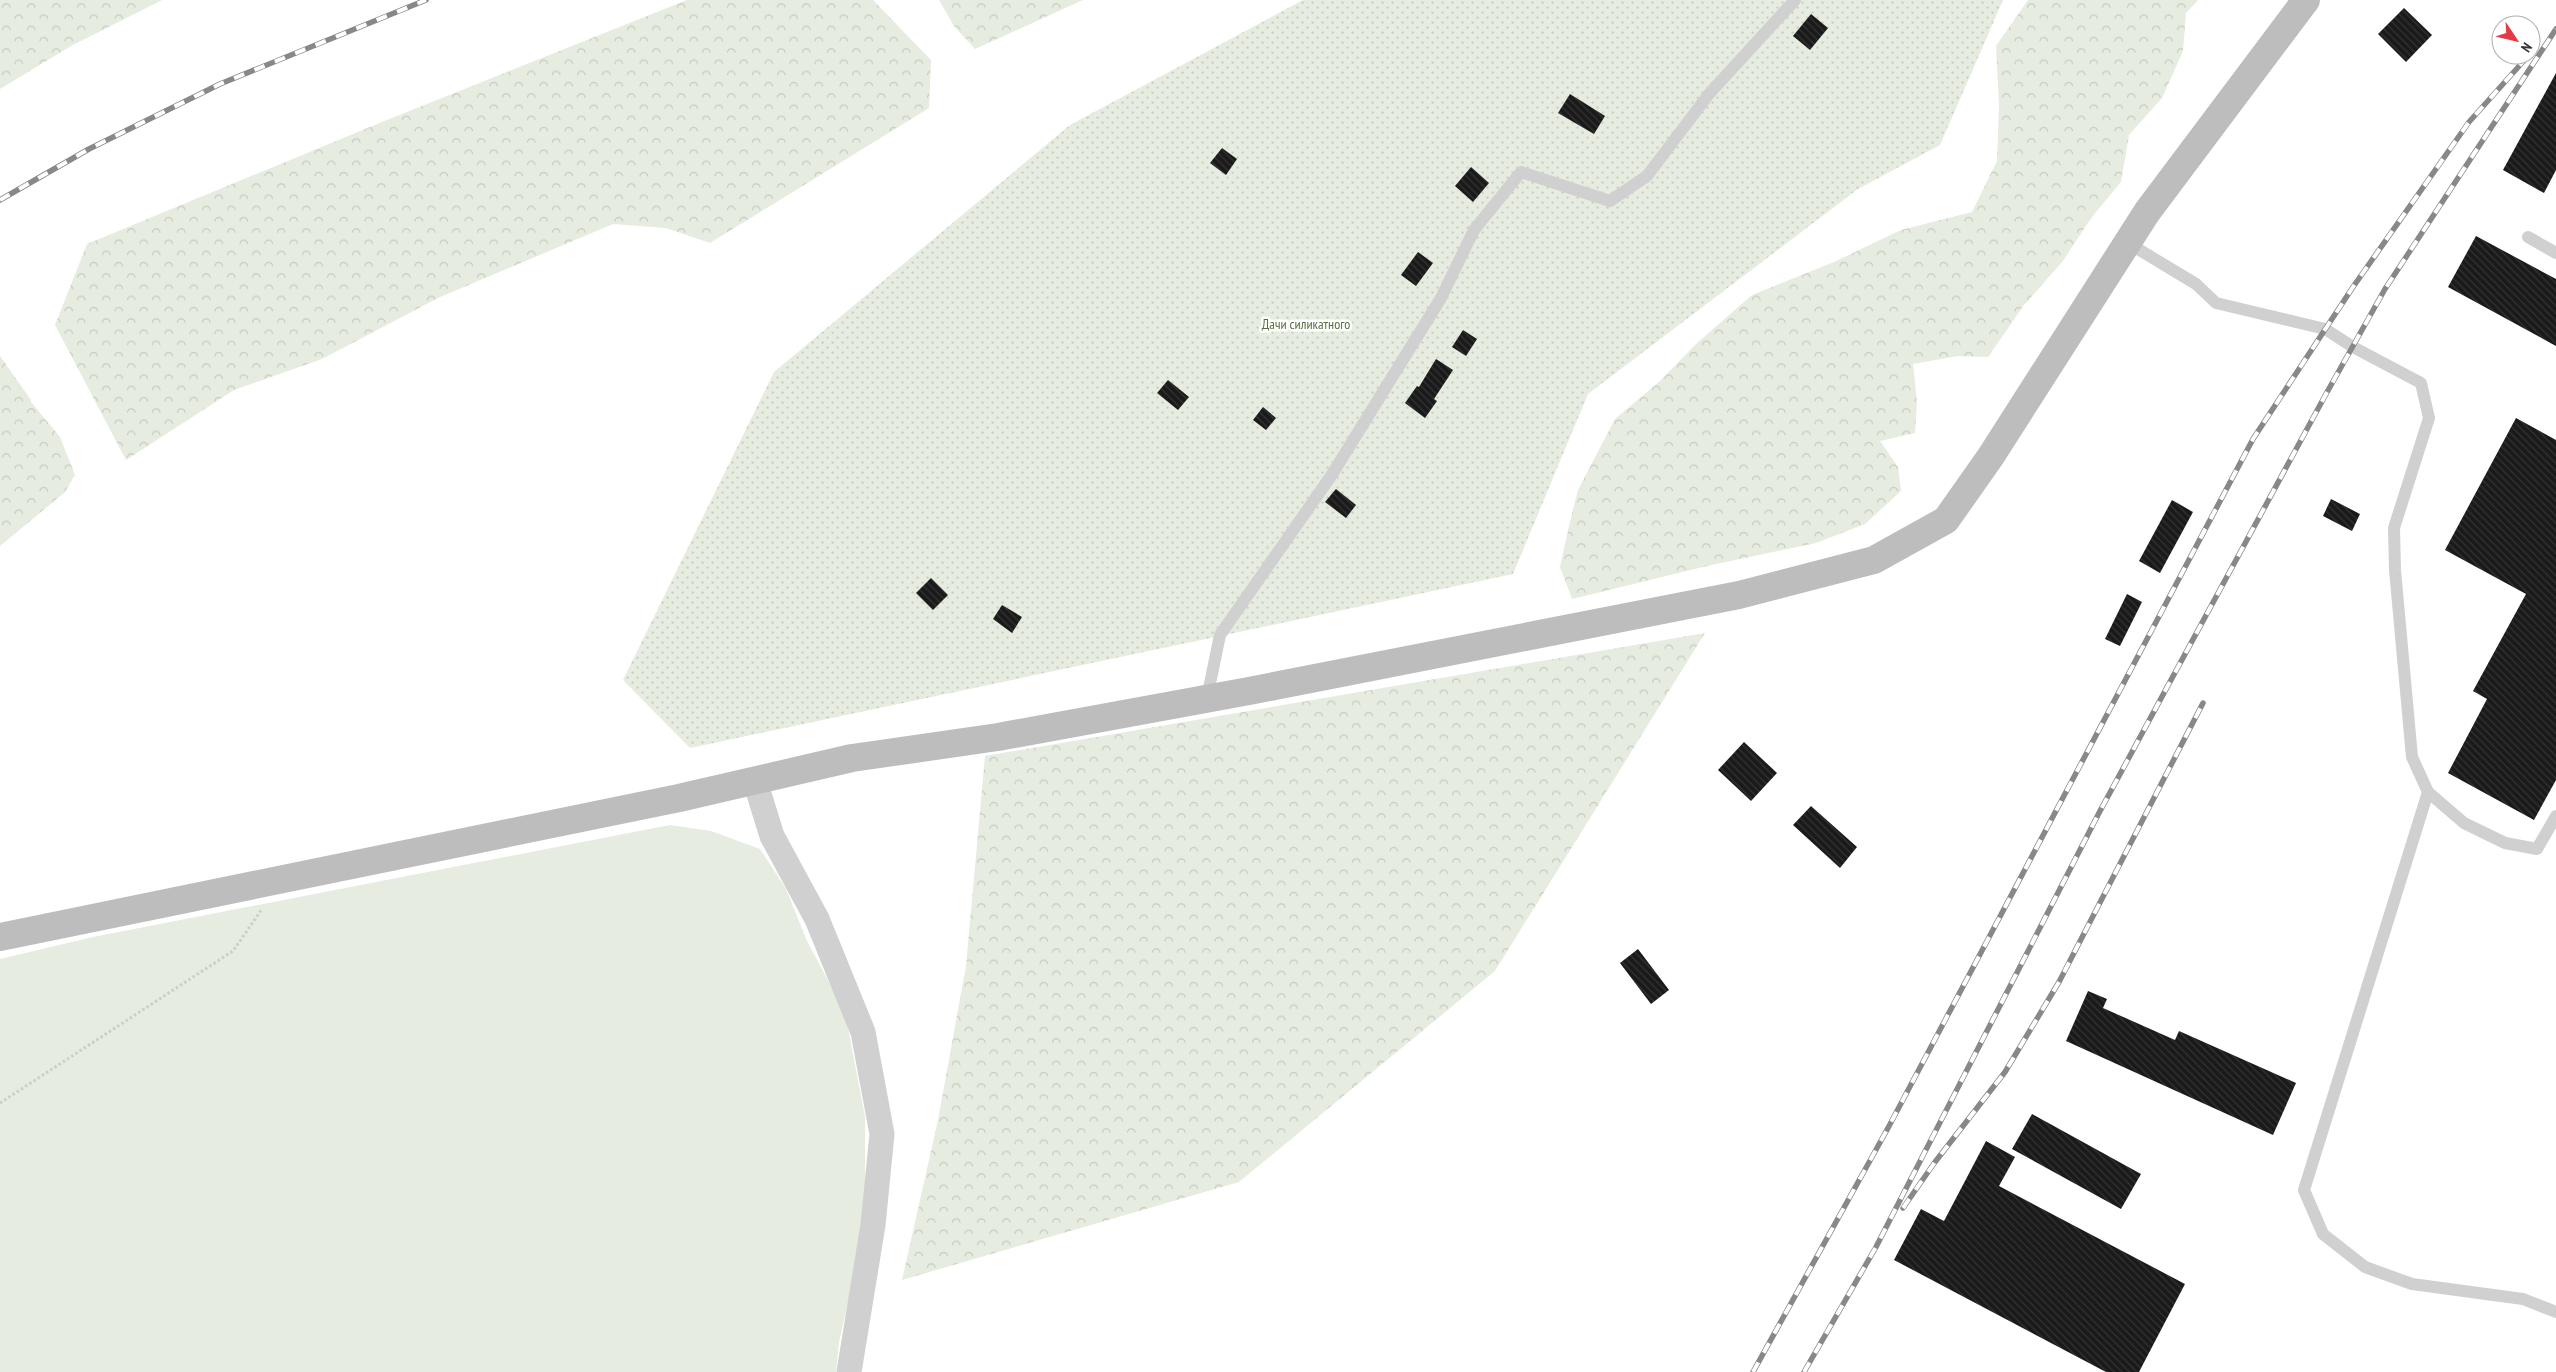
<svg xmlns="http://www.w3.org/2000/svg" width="2556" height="1372" viewBox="0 0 2556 1372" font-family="'PT Sans Narrow',sans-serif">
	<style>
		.grass { fill: #e6ecdf }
		.forest { fill: url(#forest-crowns) }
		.park { fill: url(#park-dots) }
		.building { fill: url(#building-back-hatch) }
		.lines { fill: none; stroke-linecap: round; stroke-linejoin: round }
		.path { stroke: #cdcdcd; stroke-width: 3; stroke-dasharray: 2.5 2.5; stroke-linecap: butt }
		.lane { stroke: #d0d0d0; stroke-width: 12 }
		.street { stroke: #d0d0d0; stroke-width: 25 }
		.secondary { stroke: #bdbdbd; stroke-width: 28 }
		.rail-casing { stroke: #888; stroke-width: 5.5 }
		.rail { stroke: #fff; stroke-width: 4; stroke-dasharray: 11; stroke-linecap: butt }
		.labels { text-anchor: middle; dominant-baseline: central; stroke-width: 5; stroke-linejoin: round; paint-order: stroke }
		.park-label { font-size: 14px; fill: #56703f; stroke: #fff }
	</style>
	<defs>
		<pattern id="forest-crowns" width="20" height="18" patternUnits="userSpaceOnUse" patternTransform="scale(1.25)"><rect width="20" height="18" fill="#e6ecdf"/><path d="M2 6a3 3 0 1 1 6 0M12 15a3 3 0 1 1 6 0" fill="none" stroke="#c6cbc0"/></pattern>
		<pattern id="park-dots" width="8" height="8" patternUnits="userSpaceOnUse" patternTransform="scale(1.25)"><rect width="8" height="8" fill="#e6ecdf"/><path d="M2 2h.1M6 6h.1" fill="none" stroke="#c6cbc0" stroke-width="1.8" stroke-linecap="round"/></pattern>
		<pattern id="building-back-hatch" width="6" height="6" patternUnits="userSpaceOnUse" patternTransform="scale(1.25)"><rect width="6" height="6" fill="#1a1a1a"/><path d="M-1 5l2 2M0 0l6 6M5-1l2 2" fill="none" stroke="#333"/></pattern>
	</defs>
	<rect width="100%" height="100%" fill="#fff"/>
	<path class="grass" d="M670,825L711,831L760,849L786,889L807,941L845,1012L865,1117V1186L858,1258L839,1342L836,1372H0V959L93,937Z"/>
	<g class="forest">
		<path d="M0,0H162L71,46L0,89Z"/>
		<path d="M687,0H873L931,60L929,108L710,243L666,228L613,224L438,298L322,359L234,390L126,460L55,325L87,244L382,122Z"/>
		<path d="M939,0H1083L975,49L954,26Z"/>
		<path d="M2028,0H2198L2186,13L2183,51L2162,98L2129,135L2121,182L2091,218L2063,261L2024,305L1988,357L1958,356L1913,364L1917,402L1915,433L1880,441L1898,467L1901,491L1865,524L1816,543L1707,566L1572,599L1560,567L1569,526L1578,490L1615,419L1660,381L1696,344L1752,295L1834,262L1901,230L1972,212L1997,161L1999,106L1996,46Z"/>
		<path d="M0,356L31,400V402L60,437L75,475L65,492L0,546Z"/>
		<path d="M1705,633L1495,971L1239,1182L902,1280L938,1120L966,966L985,756Z"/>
	</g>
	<path class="park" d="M1303,0H2003L1940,145L1858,189L1588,394L1513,574L690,748L623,680L774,372L1070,125Z"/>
	<g class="building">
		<path d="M2404,8L2432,35L2406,62L2378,34Z"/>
		<path d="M1811,14L1828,28L1810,50L1793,36Z"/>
		<path d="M2556,73V170L2544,193L2503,170Z"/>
		<path d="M1570,94L1605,116L1594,134L1558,113Z"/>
		<path d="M1222,148L1237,159L1226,175L1210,163Z"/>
		<path d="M1471,167L1489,183L1473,202L1455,186Z"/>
		<path d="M2476,236L2556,279V346L2448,287Z"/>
		<path d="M1418,252L1433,263L1416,286L1401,275Z"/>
		<path d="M1463,330L1477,339L1466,356L1452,347Z"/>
		<path d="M1436,359L1453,370L1434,399L1437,401L1425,418L1405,403L1417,386L1419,387Z"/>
		<path d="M1168,380L1189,397L1178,410L1157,393Z"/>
		<path d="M1263,407L1276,418L1266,430L1253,420Z"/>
		<path d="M2516,418L2556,440V780L2534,820L2448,773L2487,699L2473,691L2526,594L2445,550Z"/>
		<path d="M1336,489L1356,505L1346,518L1325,502Z"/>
		<path d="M2331,499L2360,514L2352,531L2323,516Z"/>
		<path d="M2172,500L2193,512L2160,573L2139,561Z"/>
		<path d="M931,578L948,595L933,610L916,593Z"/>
		<path d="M2127,594L2142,602L2120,646L2105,639Z"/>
		<path d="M1002,605L1022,617L1012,633L993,619Z"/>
		<path d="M1744,742L1777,773L1751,801L1718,770Z"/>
		<path d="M1811,806L1857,847L1840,868L1793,825Z"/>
		<path d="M1638,949L1669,990L1651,1004L1620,963Z"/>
		<path d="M2088,991L2107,999L2103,1008L2175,1040L2179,1031L2296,1083L2273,1135L2066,1041Z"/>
		<path d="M2032,1114L2141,1174L2121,1209L2012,1149Z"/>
		<path d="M1986,1141L2015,1157L1999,1186L2185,1284L2139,1372H2106L1894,1260L1921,1209L1944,1221Z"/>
	</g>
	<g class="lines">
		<path class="path" d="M0,1103L233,951L262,909"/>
		<g class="lane">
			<path d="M2528,237L2556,253"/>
			<path d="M2128,243L2196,284L2216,303L2325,329L2353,347L2421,383L2429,418L2394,528L2395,570L2412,757L2428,792L2464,823L2505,843L2537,849L2556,816"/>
			<path d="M1207,698L1220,635L1331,476L1441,298L1474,230L1521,172L1610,201L1647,176L1709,94L1795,0"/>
			<path d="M2428,792L2304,1190L2323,1234L2365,1267L2412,1284L2523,1299L2556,1312"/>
		</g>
		<path class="street" d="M755,781L772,836L817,919L863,1032L882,1134L873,1225L849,1372"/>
		<path class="secondary" d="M0,937L679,798L852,758L998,737L1249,691L1739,595L1874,560L1946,520L1991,456L2147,212L2306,0"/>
		<defs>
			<g id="rail">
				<path d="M0,200L89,149L220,84L426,0"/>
				<path d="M1903,1208L1935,1162L2005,1072L2059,982L2203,703"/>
				<path d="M1753,1372L1888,1128L2253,439L2353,287L2469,122L2529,55"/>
				<path d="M1804,1372L1876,1247L2100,811L2326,394L2385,289L2556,29"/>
			</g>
		</defs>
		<use href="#rail" class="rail-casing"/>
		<use href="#rail" class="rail"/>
	</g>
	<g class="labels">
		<g class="park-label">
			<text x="1306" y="324">Дачи силикатного</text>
		</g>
	</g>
	<g transform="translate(2516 40) rotate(125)"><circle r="24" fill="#ffffff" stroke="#adadad"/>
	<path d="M0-4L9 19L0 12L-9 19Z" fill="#e63946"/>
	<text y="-8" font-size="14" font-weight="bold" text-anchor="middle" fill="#333333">N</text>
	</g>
</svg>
